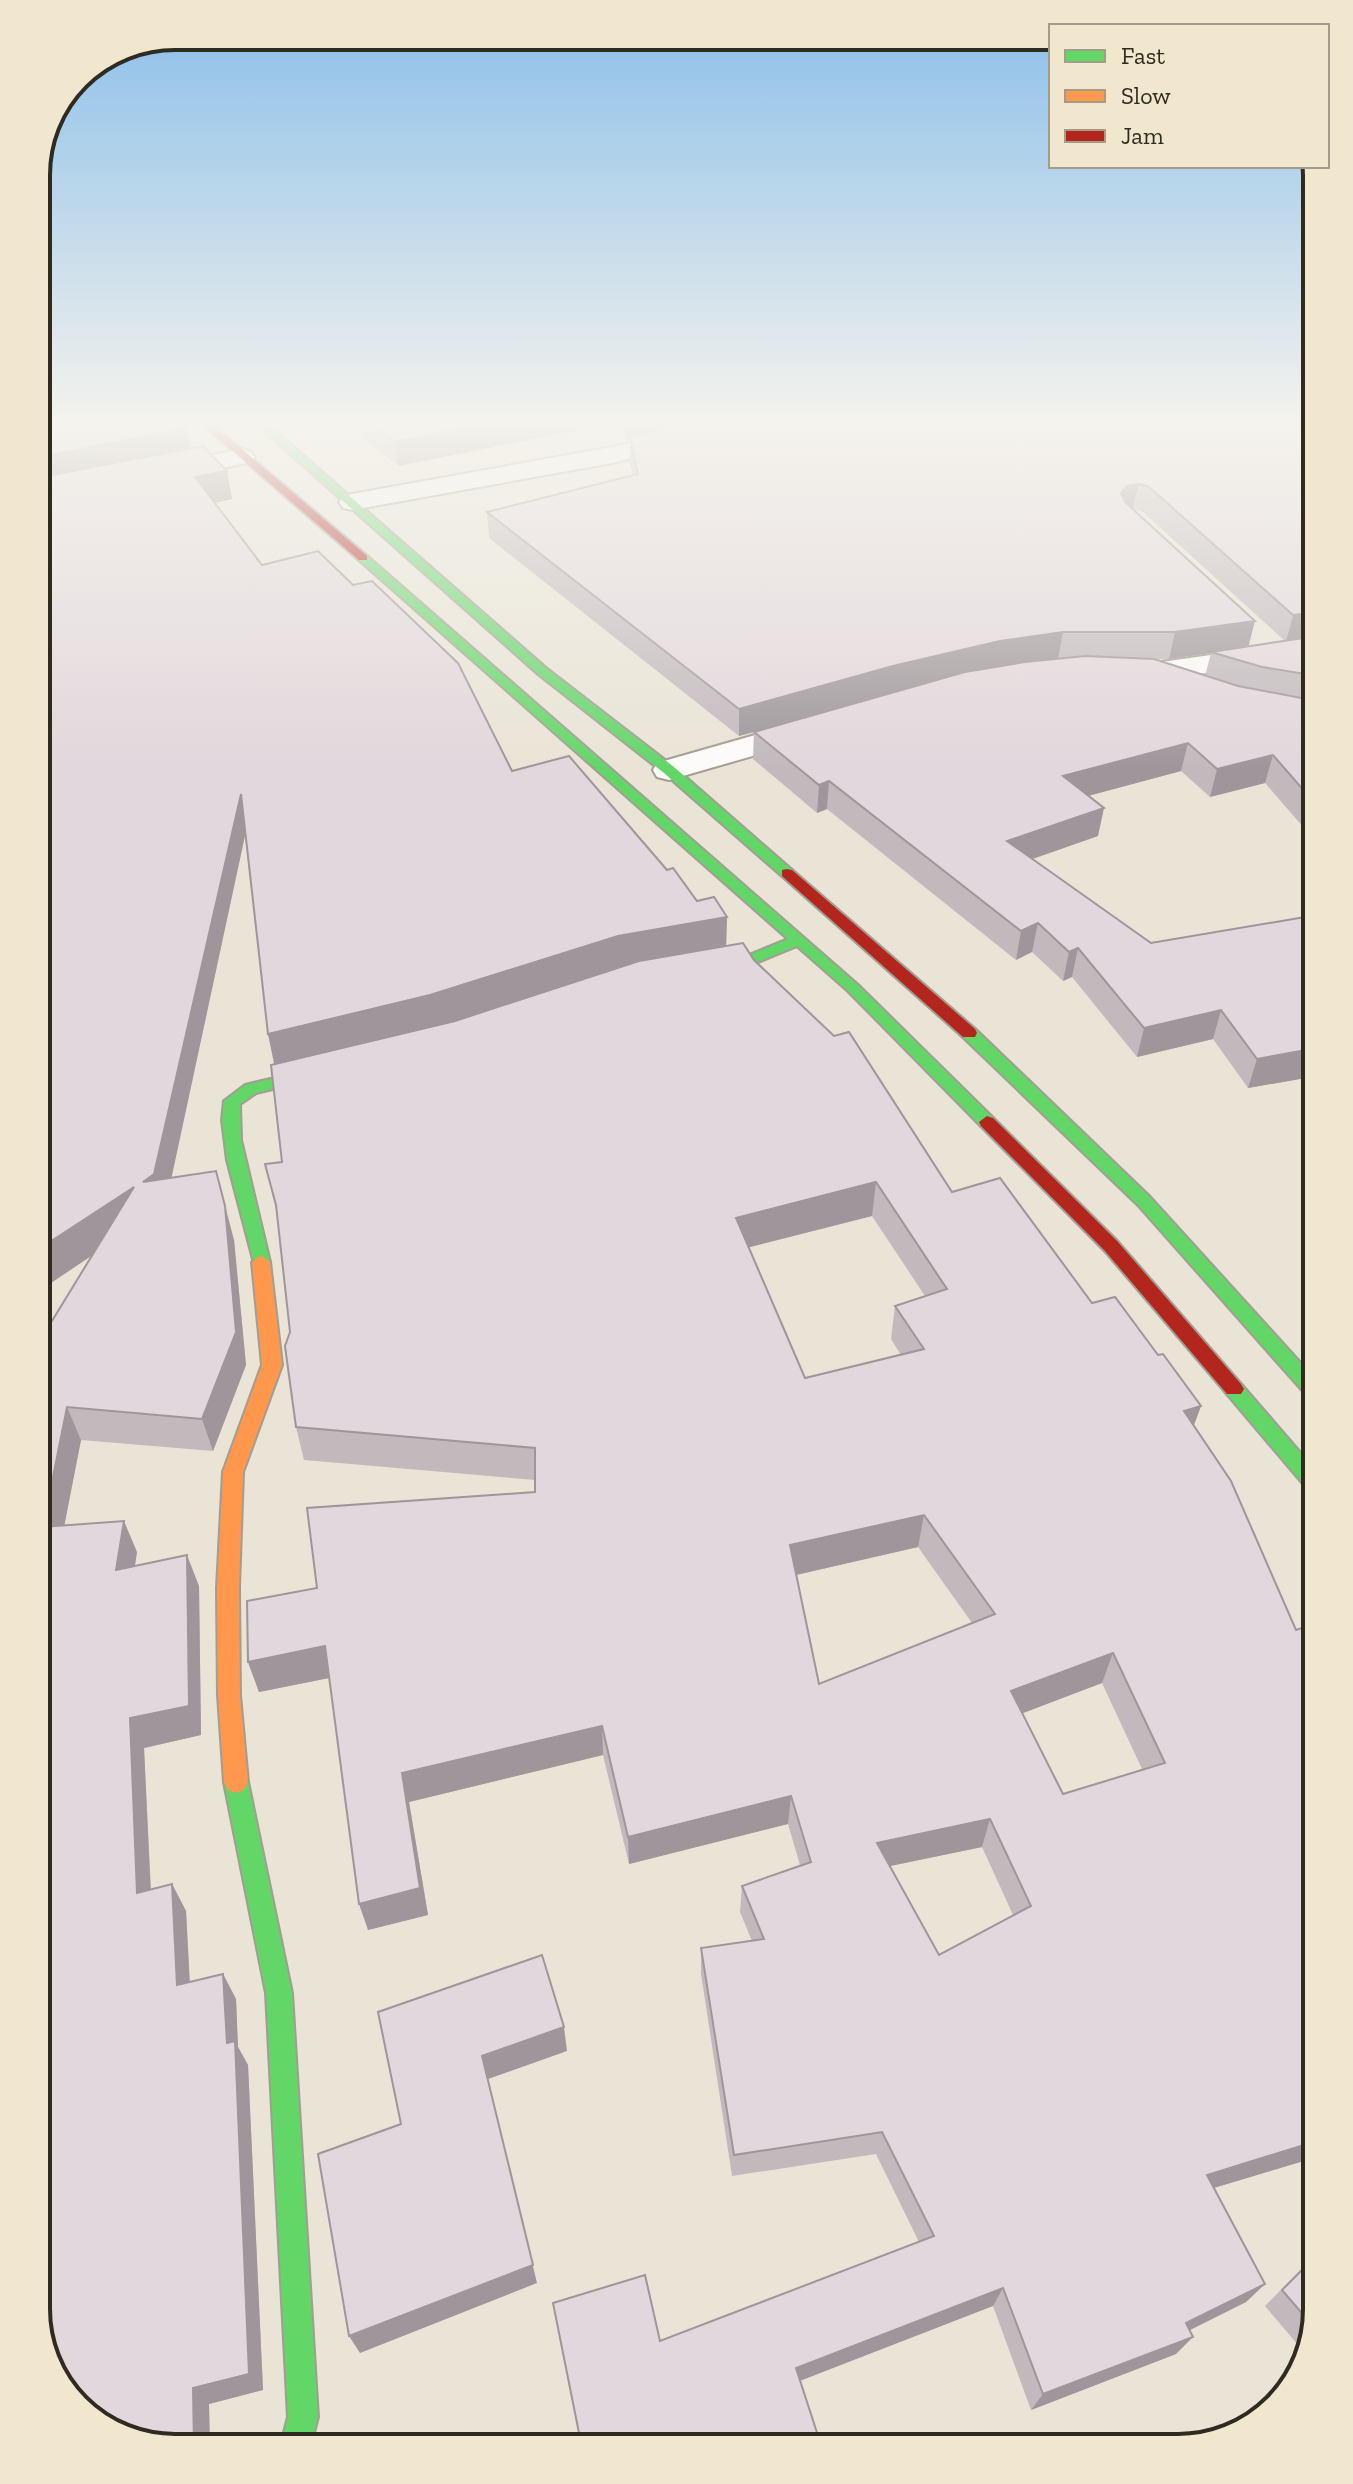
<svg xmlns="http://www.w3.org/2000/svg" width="1353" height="2484" viewBox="0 0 1353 2484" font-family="'Zilla Slab',serif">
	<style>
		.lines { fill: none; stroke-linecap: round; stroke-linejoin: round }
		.street-casing { stroke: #a29e93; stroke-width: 4 }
		.fast-casing { stroke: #a29e93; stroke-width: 4 }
		.slow-casing { stroke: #a29e93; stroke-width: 4 }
		.jam-casing { stroke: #a29e93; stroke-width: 4 }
		.street { fill: #fcfbf9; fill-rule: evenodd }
		.fast { fill: #63d668; fill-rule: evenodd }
		.slow { fill: #ff974d; fill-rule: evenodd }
		.jam { fill: #b3261e; fill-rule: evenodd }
		.wall { fill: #c2b9bd; fill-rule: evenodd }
		.shaded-wall { fill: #9e969a }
		.building { fill: #e2d7dc; stroke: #9e969a; stroke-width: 2; fill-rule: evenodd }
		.rim { fill: none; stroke: #2f2b21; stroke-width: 4 }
	</style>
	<rect width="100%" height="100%" fill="#e9e4d6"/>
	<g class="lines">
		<defs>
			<g id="street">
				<path d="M729,422H799L796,427L787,429L712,439L612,463L352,510L343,508L339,502L343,496L352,494L612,447Z"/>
				<path d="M242,449L251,452L255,457L251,462L160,481L151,478L147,473L151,468Z"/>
				<path d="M1317,484V532L1307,530L1299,508L1308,486Z"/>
				<path d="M1267,647L1278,650L1282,656L1278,662L1147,682L1110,677L1106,671L1110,665L1121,662L1147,664Z"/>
				<path d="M811,719L822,722L827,729L822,736L669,780L657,777L653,770L657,763Z"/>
			</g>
			<g id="fast">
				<path d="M254,422H265L546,668L674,767L792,870V876H782L664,773L538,674Z"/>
				<path d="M359,556H367L858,985L993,1118L995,1122L993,1126H981L848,991L797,946L753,964L688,973V967L749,955L788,939L359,560Z"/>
				<path d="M969,1028L975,1029L1150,1197L1317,1381V1402L1310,1399L1138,1205L963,1037L961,1033Z"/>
				<path d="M330,1065L338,1070L336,1074L256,1093L240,1104L241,1140L270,1262L261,1269L255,1267L227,1160L222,1120L224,1101L245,1085Z"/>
				<path d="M1234,1381L1241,1384L1317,1472V1494L1310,1492L1227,1394L1224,1389L1227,1384Z"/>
				<path d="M236,1771L244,1774L248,1782L292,1993L318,2417L310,2448H280L288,2417L266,1993L224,1782L228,1774Z"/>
			</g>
			<path id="slow" d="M261,1255L270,1262L282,1365L243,1472L239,1588L240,1695L248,1782L244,1790L236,1793L228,1790L224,1782L218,1695L217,1588L223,1472L262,1365L252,1262Z"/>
			<g id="jam">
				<path d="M199,422H210L367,556V560H359Z"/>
				<path d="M787,869L792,870L975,1029L977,1033L975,1037H963L782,876V870Z"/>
				<path d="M987,1116L993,1118L1117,1241L1241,1384L1244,1389L1241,1394H1227L1105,1251L981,1126L979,1122Z"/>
			</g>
		</defs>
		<use href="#street" class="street-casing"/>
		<use href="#fast" class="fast-casing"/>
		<use href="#slow" class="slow-casing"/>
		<use href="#jam" class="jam-casing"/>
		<use href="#street" class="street"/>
		<use href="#fast" class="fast"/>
		<use href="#slow" class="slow"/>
		<use href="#jam" class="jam"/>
	</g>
	<g class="wall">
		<path d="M36,422L191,448L232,499L215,503L262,565L512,771L667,870L697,901L727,917L726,946L754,960L952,1192L1158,1355L1201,1406L1194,1425L1296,1630L1317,1623V2157L1214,2188L1265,2284L1246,2302L1190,2330L1176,2354L1031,2410L993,2306L660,2341L919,2242L876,2154L732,2176L701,1974V1948L752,1941L740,1912L742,1886L800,1865L788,1824L629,1864L603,1755L409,1802L428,1915L368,1930L329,1678L259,1692L248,1662L317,1588L535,1492V1480L304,1460L296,1427L290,1332L277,1212L265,1164L282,1162L274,1064L268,1034L245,836L171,1178L234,1240L246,1365L213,1451L81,1440L64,1525L137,1552L135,1566L199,1586L201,1735L144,1748L151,1890L172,1884L186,1911L190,1982L223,1974L236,1999L238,2047L248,2065L263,2390L209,2404L210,2448L36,1347L92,1255L36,1293ZM872,1216L925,1296L895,1306L891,1339L901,1355L805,1378L748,1247ZM918,1547L972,1623L819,1684L796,1575ZM1102,1683L1142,1769L1063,1794L1022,1713ZM982,1847L1013,1915L939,1955L890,1866Z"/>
		<path d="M346,422H619L398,466L366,441Z"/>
		<path d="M621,422H1317V482L1305,485L1304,487L1311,505L1317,507V826L1304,828L1265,783L1210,797L1181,771L1088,796L1098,836L1033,859L1151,943L1317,915V1076L1248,1088L1213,1039L1137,1057L1072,977L1063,981L1032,952L1016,960L827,809L817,813L753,759L754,732L739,736L489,538L487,512L633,476L630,462V440L626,441ZM1133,509L1143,512L1285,641L1249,646ZM1211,653L1205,676L1154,659H1169Z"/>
		<path d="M1317,2253V2309L1304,2352L1265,2306Z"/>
		<path d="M973,2436L1040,2448H964Z"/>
	</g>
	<g class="shaded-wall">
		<path d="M494,422H619L398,466L395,442Z"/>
		<path d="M625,422H713L626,441Z"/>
		<path d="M187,428L192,456L36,488V458Z"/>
		<path d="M1317,458L1316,481L1305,485L1296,509L1303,484L1312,460Z"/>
		<path d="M227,471L232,499L201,506L195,477Z"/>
		<path d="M1138,484L1133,509L1122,511L1121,493L1127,486Z"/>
		<path d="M1317,612V638L1286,642L1293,615Z"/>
		<path d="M1255,621L1248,648L1211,652V653L1169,659L1175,632Z"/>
		<path d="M1063,632L1058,659L890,693L739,736V709L893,666L1000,641Z"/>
		<path d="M1188,743L1181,771L1058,804L1063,776Z"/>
		<path d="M1273,755L1265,783L1210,797L1217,769Z"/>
		<path d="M829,781L827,809L817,813L819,785Z"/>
		<path d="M241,794L247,826L165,1208L143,1182Z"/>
		<path d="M1317,799V826L1304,828L1312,800Z"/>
		<path d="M1104,808L1098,836L1003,869L1007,841Z"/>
		<path d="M727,917L726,950L434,1028L275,1067L268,1034L618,936Z"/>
		<path d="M1038,923L1032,952L1016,960L1021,931Z"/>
		<path d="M1078,948L1072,977L1063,981L1069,952Z"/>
		<path d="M1221,1010L1213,1039L1137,1057L1144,1028Z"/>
		<path d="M1317,1048V1076L1248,1088L1257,1059Z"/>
		<path d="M216,1171L234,1240L246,1365L213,1451L202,1419Z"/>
		<path d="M876,1182L872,1216L735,1251L736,1218Z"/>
		<path d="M134,1187L145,1220L36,1293V1251Z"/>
		<path d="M1201,1406L1189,1438L1184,1411Z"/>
		<path d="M67,1407L81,1440L58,1558L43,1527Z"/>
		<path d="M924,1515L918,1547L787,1577L790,1545Z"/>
		<path d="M124,1521L137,1552L129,1601L116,1570Z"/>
		<path d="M187,1555L199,1586L201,1735L144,1748L152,1919L137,1893L130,1718Z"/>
		<path d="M325,1646L334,1677L259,1692L248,1662Z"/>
		<path d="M1113,1653L1102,1683L1002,1721L1011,1691Z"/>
		<path d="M602,1726L603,1755L409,1802L428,1915L368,1930L359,1904L402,1773Z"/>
		<path d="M791,1796L788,1824L629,1864L628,1837Z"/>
		<path d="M990,1819L982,1847L871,1870L877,1843Z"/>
		<path d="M172,1884L186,1911L191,2010L177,1985Z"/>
		<path d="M223,1974L236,1999L238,2047L248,2065L263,2390L209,2404L210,2448H194L193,2388L227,2043Z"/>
		<path d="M564,2027L567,2051L488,2079L537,2283L360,2353L349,2336L482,2056Z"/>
		<path d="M1317,2141V2157L1190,2195L1207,2175Z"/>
		<path d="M1265,2284L1246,2302L1170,2340L1186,2323Z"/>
		<path d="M1003,2288L993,2306L792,2384L796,2368Z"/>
		<path d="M1193,2337L1176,2354L1031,2410L1043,2394Z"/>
	</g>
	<g class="building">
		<path d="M36,422H181L187,428L36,458Z"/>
		<path d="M370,422H494L395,442Z"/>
		<path d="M692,422H1317V458L1312,460L1303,484L1311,505L1317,507V612L1293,615L1148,486L1138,484L1127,486L1121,493L1125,502L1255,621L1175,632H1063L1000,641L893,666L739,709L487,512L638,474L630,437Z"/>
		<path d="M203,446L227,471L195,477L262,565L318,551L353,585L372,581L458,663L512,771L569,756L667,870L673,868L697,901L714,897L727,917L618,936L430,995L268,1034L241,794L154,1174L143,1182L216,1171L225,1206L236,1332L202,1419L67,1407L43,1527L124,1521L116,1570L187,1555L189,1706L130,1718L137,1893L172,1884L177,1985L223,1974L227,2043L235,2041L249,2374L193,2388L194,2448H167L98,2424L47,2362L36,2309V1347L134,1187L36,1251V478Z"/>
		<path d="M1317,636V676L1262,667L1211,652Z"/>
		<path d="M1085,656L1154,659L1238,686L1317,701V799L1312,800L1273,755L1217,769L1188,743L1063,776L1104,808L1007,841L1151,943L1317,915V1048L1257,1059L1221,1010L1144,1028L1078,948L1069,952L1038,923L1021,931L829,781L819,785L754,732L965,672L1025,662Z"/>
		<path d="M743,943L754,960L834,1036L849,1032L952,1192L1000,1178L1092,1303L1115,1297L1158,1355L1163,1354L1201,1406L1184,1411L1231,1481L1296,1630L1317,1623V2141L1207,2175L1265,2284L1186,2323L1193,2337L1043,2394L1003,2288L796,2368L822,2448H582L553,2303L645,2275L660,2341L934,2236L882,2132L734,2155L701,1948L764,1939L742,1886L811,1862L791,1796L628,1837L602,1726L402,1773L420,1888L359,1904L325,1646L248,1662L247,1601L317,1588L307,1508L535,1492V1448L296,1427L285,1346L290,1332L276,1205L265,1164L282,1162L271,1065L455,1021L639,961ZM876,1182L947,1289L895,1306L924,1349L805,1378L736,1218ZM924,1515L995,1614L819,1684L790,1545ZM1113,1653L1165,1763L1063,1794L1011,1691ZM990,1819L1031,1906L939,1955L877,1843Z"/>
		<path d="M542,1955L564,2027L482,2056L533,2265L349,2336L318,2154L401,2124L378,2012Z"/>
		<path d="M1317,2255V2309L1312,2325L1282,2290Z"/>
		<path d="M973,2436L1039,2441L1040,2448H973Z"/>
	</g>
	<linearGradient id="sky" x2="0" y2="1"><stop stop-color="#89bee9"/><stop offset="0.55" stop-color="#f5f3ed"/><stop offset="1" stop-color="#f5f3ed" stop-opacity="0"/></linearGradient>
	<rect width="1353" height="770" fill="url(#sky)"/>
	<path d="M0 0H1353V2484H0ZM175 50H1178A125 125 0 0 1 1303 175V2309A125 125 0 0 1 1178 2434H175A125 125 0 0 1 50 2309V175A125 125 0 0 1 175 50Z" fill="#f1e7ce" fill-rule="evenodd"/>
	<path class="rim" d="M175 50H1178A125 125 0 0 1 1303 175V2309A125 125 0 0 1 1178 2434H175A125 125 0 0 1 50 2309V175A125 125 0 0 1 175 50Z"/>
	<rect x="1049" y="24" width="280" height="144" fill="#f1e7ce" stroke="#a39c89" stroke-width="2"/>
	<rect x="1065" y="50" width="40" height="12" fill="#63d668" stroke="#a39c89" stroke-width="2"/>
	<text x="1121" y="64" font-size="24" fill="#2f2b21">Fast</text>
	<rect x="1065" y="90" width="40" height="12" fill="#ff974d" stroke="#a39c89" stroke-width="2"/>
	<text x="1121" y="104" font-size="24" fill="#2f2b21">Slow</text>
	<rect x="1065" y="130" width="40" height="12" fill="#b3261e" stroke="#a39c89" stroke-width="2"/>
	<text x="1121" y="144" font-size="24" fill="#2f2b21">Jam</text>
</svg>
